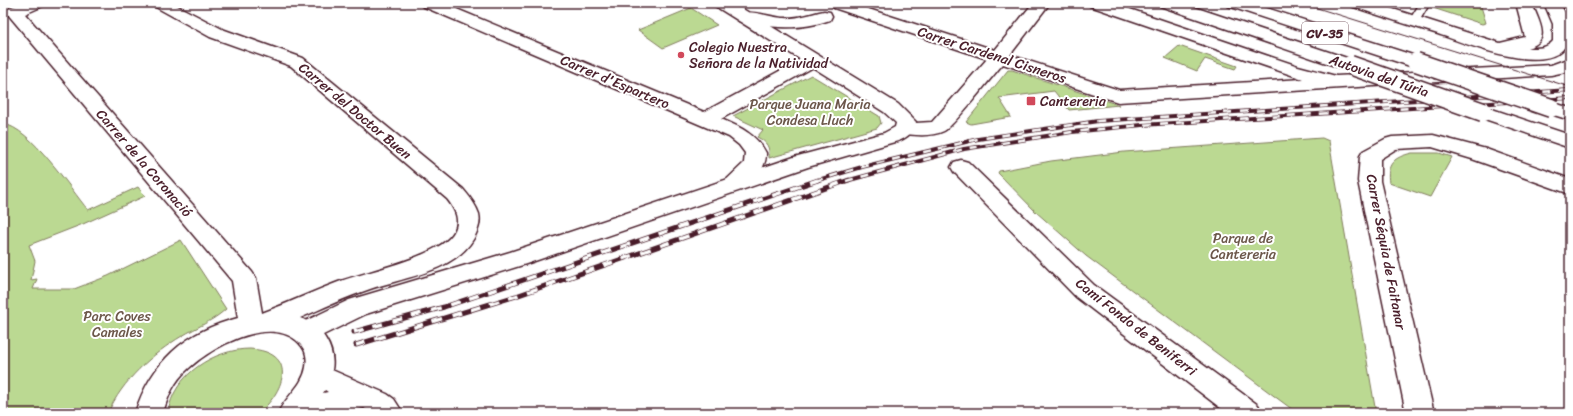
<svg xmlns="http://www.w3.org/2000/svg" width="1573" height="416" viewBox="0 0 1573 416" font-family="Sriracha,sans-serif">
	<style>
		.green { fill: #bbd992; stroke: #827c5e }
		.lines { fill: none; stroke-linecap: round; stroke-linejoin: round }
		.lane-casing { stroke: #4a1f2b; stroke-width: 3 }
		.street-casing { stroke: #4a1f2b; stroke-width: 3 }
		.secondary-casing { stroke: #4a1f2b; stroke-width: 3 }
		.highway-casing { stroke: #4a1f2b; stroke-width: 3 }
		.lane { fill: #fff; fill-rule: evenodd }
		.street { fill: #fff; fill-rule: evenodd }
		.secondary { fill: #fff; fill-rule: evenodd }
		.highway { fill: #fff; fill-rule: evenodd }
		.tram { stroke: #4a1f2b; stroke-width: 1 }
		.rail-far1-casing { stroke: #4a1f2b; stroke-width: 4 }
		.rail-casing { stroke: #4a1f2b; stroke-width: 5 }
		.rail-far1 { stroke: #fff; stroke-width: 2.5; stroke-dasharray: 8; stroke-linecap: butt }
		.rail { stroke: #fff; stroke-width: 3.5; stroke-dasharray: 10; stroke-linecap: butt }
		.highway-bridge-casing { stroke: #4a1f2b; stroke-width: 21; stroke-linecap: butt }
		.highway-bridge { stroke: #fff; stroke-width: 18 }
		.poi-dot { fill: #d1495b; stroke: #fff; stroke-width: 1.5 }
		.labels { text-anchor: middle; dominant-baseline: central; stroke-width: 4; stroke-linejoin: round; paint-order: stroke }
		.shield { fill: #fff; stroke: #80626b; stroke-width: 1 }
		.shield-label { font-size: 13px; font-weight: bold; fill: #4a1f2b }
		.poi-label { font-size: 14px; fill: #4a1f2b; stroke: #fff; text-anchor: start }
		.street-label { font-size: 14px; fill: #4a1f2b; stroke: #fff }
		.park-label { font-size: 14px; fill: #6c574a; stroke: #fff }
	</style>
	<rect width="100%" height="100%" fill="#fff"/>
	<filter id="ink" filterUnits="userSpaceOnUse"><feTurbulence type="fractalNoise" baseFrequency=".025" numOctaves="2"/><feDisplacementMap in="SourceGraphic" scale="8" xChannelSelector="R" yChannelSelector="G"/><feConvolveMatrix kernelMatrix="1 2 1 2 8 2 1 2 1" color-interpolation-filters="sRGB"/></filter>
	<g filter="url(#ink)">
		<g class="green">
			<path d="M1432,3H1480L1486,23L1482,24L1433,8L1430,7Z"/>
			<path d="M691,8L717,25L663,48L638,30Z"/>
			<path d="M1179,46L1237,66L1235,69L1205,59L1197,71L1165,58Z"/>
			<path d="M1008,70H1012L1119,105L1069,110L1054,91L999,98L1011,117L971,124L966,122Z"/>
			<path d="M811,75L879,116L881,123L877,128L769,158C770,147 767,142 757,137L763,130L733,116Z"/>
			<path d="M3,124C30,127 70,188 88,210L138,187L145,196L83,224L29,245L35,261L31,280L37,279L33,289H74L108,276L181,240L226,309C213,321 197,327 182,336C152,354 122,381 108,413H3Z"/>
			<path d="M1322,138L1329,141L1376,413H1297L1086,256L1036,212L998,173L999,171L1051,161L1124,152Z"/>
			<path d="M1412,153H1439L1452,157L1430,197L1389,183C1386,164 1394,157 1412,153Z"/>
			<path d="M250,349C297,352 286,389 260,412L168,413C173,375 214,349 250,349Z"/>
		</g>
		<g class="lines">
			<defs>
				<path id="lane" d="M1420,3H1430L1418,23H1410L1409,21Z"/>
				<g id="street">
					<path d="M22,3H45L43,6L25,14L252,272L256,278L262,313C289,303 314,291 341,281C368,271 440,257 454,232C461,220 455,209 447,199L291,66L210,37L154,6L152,3H172L222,29L303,58L463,189C469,196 476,205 479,214C481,223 478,230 474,238C454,272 405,277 370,289C346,297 323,308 300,318C321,325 336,348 332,370L387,394L394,399L403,413H371L364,408L337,413H278C286,396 303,386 306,367C308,355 305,348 296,340C266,317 212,347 188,369C174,381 168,396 163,413H135C151,362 186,331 238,318L232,281L6,12L8,8ZM325,390L328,392L323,393Z"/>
					<path d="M420,3H442L704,112L807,56L813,55L819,56L822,60L819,64L721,119C740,127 756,134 766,153C767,172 744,194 725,189L722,184L744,163L745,153L739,145L729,137L422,6Z"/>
					<path d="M833,3H850L995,50L1033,3H1050L1010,55L1119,90L1303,79L1090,6L1088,3H1112L1298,66L1336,76L1551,65L1570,58V71L1551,75L1118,102L1003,64C993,75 953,127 944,131C931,137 913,136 899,132L896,128L899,124L932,122L987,59L834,8L832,5Z"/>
					<path d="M824,11L830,12L832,16L830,20C799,31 771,28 739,21L737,17L739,13C753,10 769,17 783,18C798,19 810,14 824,11Z"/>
					<path d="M1564,24L1570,25V45L1564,44L1555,29L1558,25Z"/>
					<path d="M1433,135L1486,149L1570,179V194L1472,159L1432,147L1396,149L1380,159V181L1434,413H1406L1358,181L1360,156L1363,151L1385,139L1392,137Z"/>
					<path d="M961,160L968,162L1094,285L1258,405L1262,413H1227L1076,297L954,172L951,167L954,162Z"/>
				</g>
				<g id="secondary">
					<path d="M713,3H733L898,104L916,122C914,132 907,138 898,141L808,167L526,264L366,314L315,339L306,342L297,339L293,332L297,325L349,300L510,252L794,157L884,133L895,127L896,123L884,112L715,6Z"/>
					<path d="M1349,3H1374L1500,43L1525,37L1516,3H1532C1538,21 1553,41 1527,48C1537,48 1546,49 1553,41V24L1544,3H1560C1563,10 1569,18 1570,25C1573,90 1466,43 1438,34C1409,25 1380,16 1351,6Z"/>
				</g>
				<g id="highway">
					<path d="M1158,3H1182L1356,61L1359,65L1356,69L1350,70L1344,69L1160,6Z"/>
					<path d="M1226,3H1251L1422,58L1425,62L1422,66L1416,67L1410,66L1228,6Z"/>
					<path d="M1551,102L1570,108V120L1544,112L1541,108L1544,104Z"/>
					<path d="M1483,106L1570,135V148L1476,116L1473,112L1476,108Z"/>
				</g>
			</defs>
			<use href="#lane" class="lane-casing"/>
			<use href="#street" class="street-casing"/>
			<use href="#secondary" class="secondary-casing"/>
			<use href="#highway" class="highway-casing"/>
			<use href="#lane" class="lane"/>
			<use href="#street" class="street"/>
			<use href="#secondary" class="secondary"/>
			<use href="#highway" class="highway"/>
			<path class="tram" d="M1301,3L1570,87"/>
			<defs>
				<g id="rail-far1">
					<path d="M815,181L862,167L978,139L1098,121L1570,90"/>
					<path d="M846,181L964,149L1072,132L1142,125L1570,98"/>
				</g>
				<g id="rail">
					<path d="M354,332L444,307L818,180"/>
					<path d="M356,345L516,296L849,180"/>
				</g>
			</defs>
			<use href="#rail-far1" class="rail-far1-casing"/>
			<use href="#rail" class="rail-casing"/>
			<use href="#rail-far1" class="rail-far1"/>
			<use href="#rail" class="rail"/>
			<defs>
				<g id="highway-bridge">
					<path d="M1416,62L1551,108"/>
					<path d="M1350,65L1483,112"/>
				</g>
			</defs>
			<use href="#highway-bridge" class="highway-bridge-casing"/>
			<use href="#highway-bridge" class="highway-bridge"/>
		</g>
	</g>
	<g class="poi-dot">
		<circle cx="681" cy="55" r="4"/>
		<rect x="1026" y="96" width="10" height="10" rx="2"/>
	</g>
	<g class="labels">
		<rect class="shield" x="1302" y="22" width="46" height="22" rx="3"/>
		<g class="shield-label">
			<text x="1325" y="33">CV-35</text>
		</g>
		<g class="poi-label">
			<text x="689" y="47">Colegio Nuestra<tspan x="689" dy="16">Señora de la Natividad</tspan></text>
			<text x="1040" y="101">Cantereria</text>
		</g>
		<g class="street-label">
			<text transform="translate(992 55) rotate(18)">Carrer Cardenal Cisneros</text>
			<text transform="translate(1379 76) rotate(19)">Autovia del Túria</text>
			<text transform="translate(615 82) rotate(23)">Carrer d'Espartero</text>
			<text transform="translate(355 111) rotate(40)">Carrer del Doctor Buen</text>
			<text transform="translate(144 163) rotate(49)">Carrer de la Coronació</text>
			<text transform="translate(1386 252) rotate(79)">Carrer Séquia de Faitanar</text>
			<text transform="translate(1136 327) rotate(38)">Camí Fondo de Beniferri</text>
		</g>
		<g class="park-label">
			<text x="810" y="104">Parque Juana Maria<tspan x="810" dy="16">Condesa Lluch</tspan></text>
			<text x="1243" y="238">Parque de<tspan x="1243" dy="16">Cantereria</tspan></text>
			<text x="117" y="316">Parc Coves<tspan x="117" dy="16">Camales</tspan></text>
		</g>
	</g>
	<rect width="1573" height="416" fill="none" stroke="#fff" stroke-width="16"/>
	<rect x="8" y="8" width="1557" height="400" fill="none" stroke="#4a1f2b" stroke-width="1.5" filter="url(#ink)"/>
</svg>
